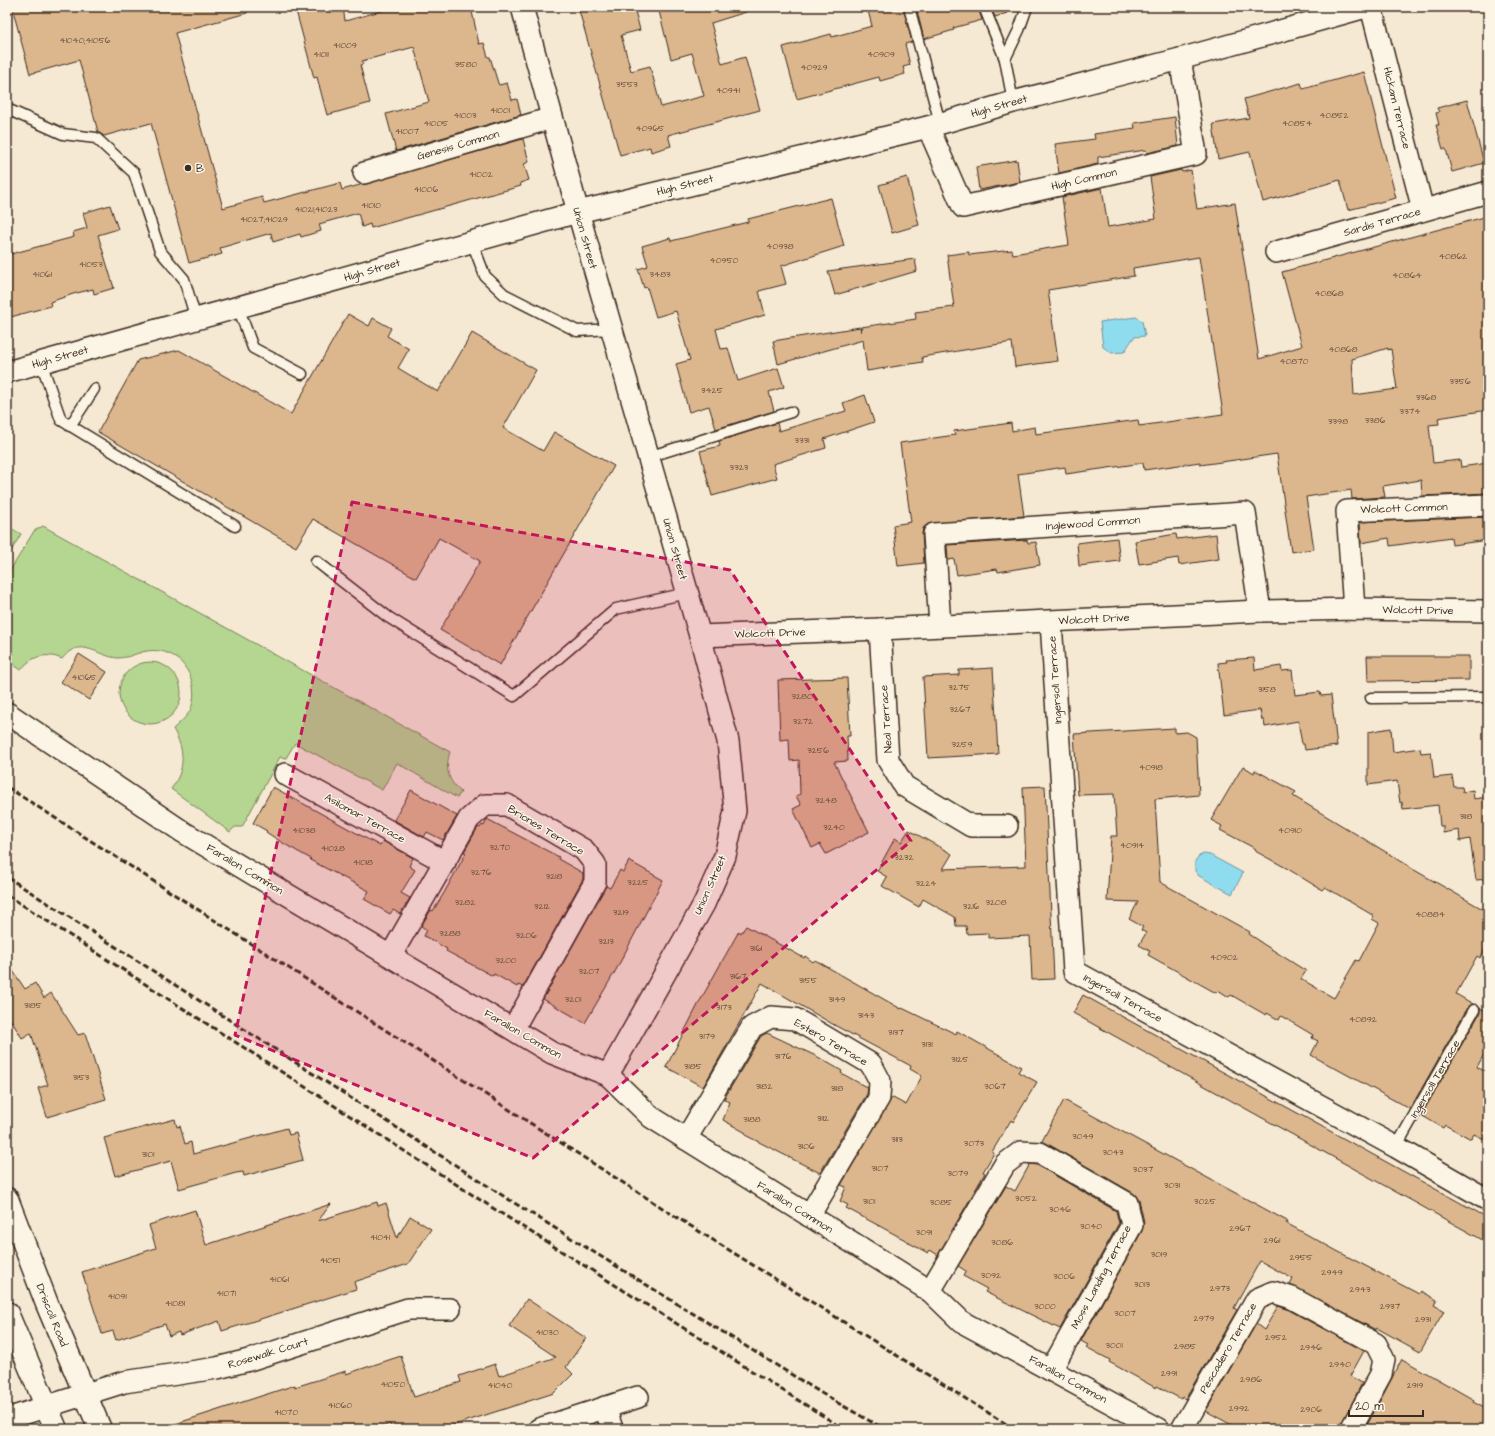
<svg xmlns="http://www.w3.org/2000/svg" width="1495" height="1436" viewBox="0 0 1495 1436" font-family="'Architects Daughter',sans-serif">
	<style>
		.green { fill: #b4d690; stroke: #788057 }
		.water { fill: #90dcef; stroke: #6e959b }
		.building { fill: #dcb78e; stroke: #3b2a1e; fill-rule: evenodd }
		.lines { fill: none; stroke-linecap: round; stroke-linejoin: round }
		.service-casing { stroke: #3b2a1e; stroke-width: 13 }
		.minor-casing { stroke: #3b2a1e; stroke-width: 24 }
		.tertiary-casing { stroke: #3b2a1e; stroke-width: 25 }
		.service { stroke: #fcf5e5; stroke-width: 10 }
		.minor { stroke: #fcf5e5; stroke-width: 21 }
		.tertiary { stroke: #fcf5e5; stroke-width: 22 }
		.rail { stroke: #3b2a1e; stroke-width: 3; stroke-dasharray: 6 3; stroke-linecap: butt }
		.marked { fill: #c2185b; fill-opacity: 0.2; stroke: #c2185b; stroke-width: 3; stroke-dasharray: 8 5; stroke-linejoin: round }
		.poi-dot { fill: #3b2a1e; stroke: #fcf5e5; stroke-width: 1.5 }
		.labels { text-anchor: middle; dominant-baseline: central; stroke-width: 3; stroke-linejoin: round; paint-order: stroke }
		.number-label { font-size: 9px; fill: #634d3a }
		.street-label { font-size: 11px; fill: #3b2a1e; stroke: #fcf5e5 }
		.poi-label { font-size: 11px; fill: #3b2a1e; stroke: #fcf5e5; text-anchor: start }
	</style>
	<rect width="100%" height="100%" fill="#f6e9d4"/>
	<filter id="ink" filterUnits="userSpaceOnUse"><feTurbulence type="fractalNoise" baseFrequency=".025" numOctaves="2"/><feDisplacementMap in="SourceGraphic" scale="8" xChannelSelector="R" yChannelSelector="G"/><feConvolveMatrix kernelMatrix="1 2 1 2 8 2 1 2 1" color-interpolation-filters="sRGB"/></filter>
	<g filter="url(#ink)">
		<g class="green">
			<path d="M7,526L21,534L7,558Z"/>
			<path d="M43,526L450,752C445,768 447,780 461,792L457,798L397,763L382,790L295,743L286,758L280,757L242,827H235L230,832L171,789C186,769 185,750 173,729C179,723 186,718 190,711C201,687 186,655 160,651C142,648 133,658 118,658C98,657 80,635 62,659C46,652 31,656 21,670L7,660V576L34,531Z"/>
			<circle cx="150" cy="693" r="31"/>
		</g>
		<g class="water">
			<path d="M1136,317L1142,321L1145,336L1134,337L1124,352L1112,353L1103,347L1100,322Z"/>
			<path d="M1204,854L1210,855L1243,873L1232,894L1199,876L1195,871V861L1199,856Z"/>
		</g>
		<g class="building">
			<path d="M12,7H247V13L175,33L223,208L262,197L264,203L340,183L342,190L523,139L529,162L524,164L529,180L520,183L521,186L371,228L370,224L362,227L358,213L319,224L321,231L301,237L300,234L273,242L271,233L220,248L222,254L189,263L151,123L104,136L98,132L79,60L30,74Z"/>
			<path d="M295,7H343L345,21L395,7H471L479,44L484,43L488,57H490L498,83L499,85L507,83L512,100L517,99L521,115L396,151L386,114L429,102L414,47L362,61L363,64L360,65L370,103L327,115L317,77L314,78Z"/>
			<path d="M578,7H634L640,30L621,35L631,71L650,66L661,107L704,96L692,53L671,59L658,7H746V12L711,23L722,64L745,57L760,110L668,135L671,146L651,152L650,147L620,155Z"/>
			<path d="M867,7H903L912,42L905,44L910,65L903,67L905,74L880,81L879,77L797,99L783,47L831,34L832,37L872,26Z"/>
			<path d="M916,7H978L982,20L953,28L954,30L924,39Z"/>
			<path d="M991,7H1006L1007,13L995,17Z"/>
			<path d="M1364,72L1396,198L1348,210L1340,180L1263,202L1250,152L1218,159L1213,124L1249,118L1244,99L1301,83L1303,89Z"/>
			<path d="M1467,100L1484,163L1452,172L1446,149H1443L1436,125H1439L1436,113L1439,112L1437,108Z"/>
			<path d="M1175,117L1178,146L1147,153L1146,150L1098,157V164L1059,173L1055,144L1095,139L1094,134L1135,128L1134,123Z"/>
			<path d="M1017,160L1020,182L979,190L976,167Z"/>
			<path d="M1181,170L1182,172L1191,170L1197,209L1235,203L1259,359L1302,346L1282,272L1488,216V410L1438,418L1439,424L1429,425L1433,463L1460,460L1461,467L1488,463V493L1422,496L1421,480L1383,486L1385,497L1352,499L1351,490L1306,497L1314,549L1291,552L1277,454L1200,465V462L1144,470L1143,463L1066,474L1065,467L1018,474L1024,516L928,524L923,528L922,534L924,563L898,566L893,525L911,522L900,443L955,435L954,431L1011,423L1012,431L1035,427L1036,434L1138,420L1139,426L1223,414L1199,257L1133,268L1134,276L1048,290L1058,361L1015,367L1012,342L922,357L923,362L867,371L863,340L778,364L773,341L860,327L861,332V327L916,319L915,312L954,307L947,255L969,252V255L1012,250L1013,254L1069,245L1062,197L1102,188L1108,227L1156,219L1150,177ZM1388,348V350L1391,349L1397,389L1354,395L1352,359Z"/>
			<path d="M907,177L919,225L892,233L879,185Z"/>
			<path d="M831,198L844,246L781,266L786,284L759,291L765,315L716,329L721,349L728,348L738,381L778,368L784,387L769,392L774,411L716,429L709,406L689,412L676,364L690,360L676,311L656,317L647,287L644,288L638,269L648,266L642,246L670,238L671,241L748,222V219Z"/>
			<path d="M110,205L118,229L98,235L114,288L94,294L93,289L73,294L50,302L51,306L7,318V255L74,237L73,232L87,228L83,213Z"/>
			<path d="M915,259L917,271L835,295L828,271Z"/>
			<path d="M348,314L369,326L373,318L391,328L387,336L409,349L398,368L438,392L472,333L536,370L503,428L543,451L554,432L614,466L500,665L440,630L480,561L439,538L416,578L313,519L296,547L98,432L138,360L179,350L291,414Z"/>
			<path d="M865,395L874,422L824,439L826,448L773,464L777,478L712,496L700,451L720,446L719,441L777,423L779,431L846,411L843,403Z"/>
			<path d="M1488,517V540L1452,545L1451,537L1390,546L1389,538L1361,543L1360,522Z"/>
			<path d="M1176,534L1177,539L1216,534L1219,559L1179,565L1178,558L1139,564L1135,541Z"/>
			<path d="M1117,538L1120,561L1079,566L1077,543Z"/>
			<path d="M1027,540L1028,543L1036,542L1040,565L998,572L997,569L957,575L954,559L948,560L947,545Z"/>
			<path d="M79,654L107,672L89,700L61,682Z"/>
			<path d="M1367,656H1469V680L1368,681Z"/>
			<path d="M1254,658L1255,670L1281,666L1282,671L1292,670L1295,695L1320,692L1321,696L1331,695L1337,746L1305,750L1304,744H1302L1298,721L1265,727L1264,720H1262L1260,710L1224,715L1218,663L1227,662L1226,660Z"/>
			<path d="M993,668L998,754L928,758L923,677L959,675V670Z"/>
			<path d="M847,678L850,736H847L848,761L834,762L869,832L826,854L820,844L812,848L793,809L801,805L796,796L800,794L799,760L790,761L789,739L780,740L778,680Z"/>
			<path d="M1175,728V733L1187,732L1196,737L1199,795L1155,799L1160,882L1250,932L1249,934L1260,941V942L1306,971L1301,979L1334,998L1356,960L1359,961L1379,923L1372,919L1374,916L1325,887L1322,890L1288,869L1255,851L1256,849L1220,830L1222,826L1211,820L1243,766L1254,773L1255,770L1296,792L1293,796L1409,866V867L1488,912V944L1480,958L1477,956L1456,994L1473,1004L1468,1007L1410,1109L1311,1055L1318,1041L1312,1038L1313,1035L1281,1016L1279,1020L1267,1013L1266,1015L1231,995L1229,997L1218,990L1216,993L1148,955L1150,951L1139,945L1146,933L1141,930L1143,927L1129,919L1138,902L1107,901L1111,836H1117L1114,794L1078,795L1074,734Z"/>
			<path d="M1391,728L1393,752L1420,748L1421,753L1431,752L1434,778L1452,776L1454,787H1462L1463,792L1473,790L1474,799L1488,797V879L1476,880L1470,839L1460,841L1459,830L1443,833V826H1440L1438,805L1403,809L1402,802L1400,803L1397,781L1368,785V732Z"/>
			<path d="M1045,786L1054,979L1032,980L1030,936L988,938V933L967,934L966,926H956L955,917L923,899L919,907L882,886L887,877L877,871L895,838L901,842L909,830L952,854L943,869L1026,866L1023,787Z"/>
			<path d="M273,787L380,846L383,841L413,858L409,866L415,870L401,893L410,898L400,914L393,910L390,914L364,899L369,891L310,860L311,859L281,842L266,832L267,831L253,823Z"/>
			<path d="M411,790L457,816L443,840L427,832L424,837L394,820Z"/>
			<path d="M487,819L559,857L558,859L583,873V879L523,987L518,985L517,987L494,974L493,976L446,951L447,949L424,936L427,930L421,926L431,910L433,911L444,893L466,853L464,852L478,827L480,828L482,825L484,826Z"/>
			<path d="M629,861L663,880L616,970L585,1023L543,999L606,886L610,888L620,870L623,872Z"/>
			<path d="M746,926L804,958L805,956L813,962L815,960L901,1009L902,1008L956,1034L957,1031L1021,1067L1018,1072L1037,1082L1013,1122L1011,1120L992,1152L994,1153L983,1172L985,1173L938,1255L930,1250L928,1253L909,1243V1242L846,1208L848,1205L840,1201L846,1187L841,1185L890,1100L893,1098L906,1105L922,1076L910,1069L911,1066L836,1026L762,983L703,1087L666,1067L701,999L739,931L741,933Z"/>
			<path d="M7,962L25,989L35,983L44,998L51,993L78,1035L85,1033L106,1099L47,1117L38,1088L48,1085L31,1033L22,1038L7,1014Z"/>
			<path d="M1083,995L1488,1218V1243L1073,1013Z"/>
			<path d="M1480,1008L1488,1012V1047L1477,1067L1488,1073V1141L1474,1134L1471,1139L1445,1125L1443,1128L1421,1115L1480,1013Z"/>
			<path d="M767,1033L818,1057L842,1071L841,1073L868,1088L867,1094L820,1173L745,1135L746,1133L723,1120L730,1102L724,1099L761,1036Z"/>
			<path d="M1064,1100L1287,1221L1286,1223L1337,1251L1419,1294L1421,1291L1437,1300L1434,1305L1444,1311L1420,1352L1377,1328L1376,1330L1290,1285L1293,1279L1260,1261L1234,1308L1237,1310L1185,1399L1182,1397L1181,1399L1157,1386L1156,1388L1109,1362L1110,1360L1086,1347L1088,1345L1081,1341L1142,1231L1144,1222L1139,1200L1133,1193L1042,1141Z"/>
			<path d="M175,1119L177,1127L180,1126L185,1144L191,1142L193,1154L287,1128L289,1135L296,1133L303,1160L244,1176L243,1172L236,1173L179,1189L171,1161L115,1176L104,1138Z"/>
			<path d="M1030,1164L1037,1165L1116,1211L1119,1223L1060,1329L985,1292L987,1289L963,1276L966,1271L958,1266L1006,1186L1015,1191Z"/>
			<path d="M377,1202L378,1206L386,1203L397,1238L410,1216L431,1229L408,1264L354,1282L356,1289L222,1331L219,1321L180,1335L179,1332L169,1336L165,1324L116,1340L113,1331L102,1334L82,1272L156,1248L149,1225L195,1210L206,1245L331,1204L318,1221Z"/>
			<path d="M527,1299L586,1338L566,1367L573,1374L554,1393L442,1429H392L390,1424L375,1429H173L172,1425L295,1385V1387L346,1371V1374L401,1356L414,1397L461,1382L459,1376L495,1364L499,1376L556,1357L509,1326Z"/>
			<path d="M1278,1306L1287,1309L1364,1351L1350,1376L1362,1383L1339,1429H1239L1206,1411L1256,1324L1264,1330Z"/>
			<path d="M1402,1359L1474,1400L1473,1402L1488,1410V1429H1365Z"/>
		</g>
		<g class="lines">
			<defs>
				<g id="service">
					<path d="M909,7L940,123"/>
					<path d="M984,7L1005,59L1013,102"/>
					<path d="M1005,59L1019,30L1027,7"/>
					<path d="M7,109L63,134L96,138L134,173L160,251L184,279L196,319"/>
					<path d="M472,242L485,276L504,294L577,331L611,329"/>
					<path d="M238,307L253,348L302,374"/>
					<path d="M41,362L61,420L235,526"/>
					<path d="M70,426L94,389"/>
					<path d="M648,457L791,412"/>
					<path d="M316,561L388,617L514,696L616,609L687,593"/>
					<path d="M1371,698L1488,697"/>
					<path d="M1396,1147L1474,1010"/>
				</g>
				<g id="minor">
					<path d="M522,7L578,212L700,636L728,741L735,811L725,856L704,904L608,1075"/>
					<path d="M1371,7L1423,210"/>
					<path d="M928,127L963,207L1196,154L1180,59"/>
					<path d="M364,173L552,118"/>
					<path d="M1276,252L1488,192"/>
					<path d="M7,372L578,212L928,127L1013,102L1180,59L1366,7"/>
					<path d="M1354,609L1347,511L1488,505"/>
					<path d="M1051,622L1074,971L1396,1147L1488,1200"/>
					<path d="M940,626L934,534L1245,513L1260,611"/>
					<path d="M880,629L888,760L904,786L971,826H1007"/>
					<path d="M700,636L880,629L1260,611L1354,609L1488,611"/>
					<path d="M7,713L183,832L552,1053L608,1075L651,1117L930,1291L962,1322L1159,1429"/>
					<path d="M285,774L445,862"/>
					<path d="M391,955L469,819L485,805H507L584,850L595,864V882L513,1029"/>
					<path d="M686,1139L752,1027L771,1017L795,1019L871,1064L880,1081L879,1098L809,1216"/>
					<path d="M930,1291L1005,1164L1021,1152L1040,1153L1127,1203L1132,1225L1051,1370"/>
					<path d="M605,1407L612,1429"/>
					<path d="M7,1419L124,1382L217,1368L249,1360L408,1309H450"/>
					<path d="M539,1429L638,1397"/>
					<path d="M1182,1429L1257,1299L1273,1292L1292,1298L1376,1344L1384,1360L1381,1374L1351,1429"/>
				</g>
				<g id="tertiary">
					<path d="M7,1199L47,1304L100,1429"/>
					<path d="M7,1313L56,1429"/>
				</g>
			</defs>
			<use href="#service" class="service-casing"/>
			<use href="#minor" class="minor-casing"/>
			<use href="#tertiary" class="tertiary-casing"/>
			<use href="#service" class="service"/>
			<use href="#minor" class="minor"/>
			<use href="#tertiary" class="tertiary"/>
			<g class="rail">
				<path d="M7,787L678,1218L1014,1429"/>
				<path d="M7,877L508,1199L831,1399L884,1429"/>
				<path d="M7,895L499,1212L844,1429"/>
			</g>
		</g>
	</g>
	<path class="marked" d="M352,502L730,570L911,841L533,1158L235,1035Z"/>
	<circle class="poi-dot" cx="188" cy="168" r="4"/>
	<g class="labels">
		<g class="number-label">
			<text x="85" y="40">41040;41056</text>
			<text x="345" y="45">41009</text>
			<text x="321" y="54">41011</text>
			<text x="881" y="54">40909</text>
			<text x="466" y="64">3580</text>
			<text x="814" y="67">40929</text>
			<text x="627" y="84">3553</text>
			<text x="728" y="90">40941</text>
			<text x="500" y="110">41001</text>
			<text x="465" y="115">41003</text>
			<text x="1334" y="115">40852</text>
			<text x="436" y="123">41005</text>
			<text x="1297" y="123">40854</text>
			<text x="650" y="128">40965</text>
			<text x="407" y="131">41007</text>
			<text x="481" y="174">41002</text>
			<text x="426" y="189">41006</text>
			<text x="371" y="205">41010</text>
			<text x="316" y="209">41021;41023</text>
			<text x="264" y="219">41027;41029</text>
			<text x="780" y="246">40938</text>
			<text x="1453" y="256">40862</text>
			<text x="724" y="260">40950</text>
			<text x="91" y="264">41053</text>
			<text x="42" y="274">41061</text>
			<text x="660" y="274">3483</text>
			<text x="1407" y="275">40864</text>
			<text x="1329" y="293">40868</text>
			<text x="1343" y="349">40868</text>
			<text x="1294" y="361">40870</text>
			<text x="1460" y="381">3356</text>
			<text x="712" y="390">3425</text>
			<text x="1426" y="397">3368</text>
			<text x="1410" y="411">3374</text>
			<text x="1375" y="420">3386</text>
			<text x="1338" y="421">3398</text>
			<text x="802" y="440">3331</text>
			<text x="739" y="467">3323</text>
			<text x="84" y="677">41065</text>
			<text x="959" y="687">3275</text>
			<text x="1267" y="689">3158</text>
			<text x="802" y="696">3280</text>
			<text x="960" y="709">3267</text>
			<text x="803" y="721">3272</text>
			<text x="962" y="744">3259</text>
			<text x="818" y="750">3256</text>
			<text x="1151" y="767">40918</text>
			<text x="826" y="800">3248</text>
			<text x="1466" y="816">3118</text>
			<text x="834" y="827">3240</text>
			<text x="304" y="830">41038</text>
			<text x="1290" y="830">40910</text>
			<text x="1132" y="845">40914</text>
			<text x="500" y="847">3270</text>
			<text x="333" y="848">41028</text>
			<text x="904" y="857">3232</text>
			<text x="363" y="862">41018</text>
			<text x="481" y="872">3276</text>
			<text x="554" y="876">3218</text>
			<text x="638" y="882">3225</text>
			<text x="926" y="883">3224</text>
			<text x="465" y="902">3282</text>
			<text x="996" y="902">3208</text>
			<text x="542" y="906">3212</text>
			<text x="971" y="906">3216</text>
			<text x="621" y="912">3219</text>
			<text x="1430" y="914">40884</text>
			<text x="450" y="933">3288</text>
			<text x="526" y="935">3206</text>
			<text x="606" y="941">3213</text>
			<text x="756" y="948">3161</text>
			<text x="1224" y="957">40902</text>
			<text x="506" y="960">3200</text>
			<text x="589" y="971">3207</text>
			<text x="738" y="976">3167</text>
			<text x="808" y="980">3155</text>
			<text x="573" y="999">3201</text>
			<text x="837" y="999">3149</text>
			<text x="33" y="1005">3185</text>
			<text x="724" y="1007">3173</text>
			<text x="866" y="1015">3143</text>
			<text x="1363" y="1019">40892</text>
			<text x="896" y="1032">3137</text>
			<text x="707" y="1036">3179</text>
			<text x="927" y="1044">3131</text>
			<text x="783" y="1056">3176</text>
			<text x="960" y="1059">3125</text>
			<text x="693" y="1066">3185</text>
			<text x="81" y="1077">3153</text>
			<text x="764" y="1086">3182</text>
			<text x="995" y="1086">3067</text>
			<text x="837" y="1088">3118</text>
			<text x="823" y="1118">3112</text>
			<text x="752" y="1119">3188</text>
			<text x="1083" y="1136">3049</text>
			<text x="897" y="1139">3113</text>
			<text x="974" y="1143">3073</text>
			<text x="806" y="1146">3106</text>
			<text x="1113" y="1152">3043</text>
			<text x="148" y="1154">3101</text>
			<text x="880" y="1168">3107</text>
			<text x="1143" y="1169">3037</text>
			<text x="958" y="1173">3079</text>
			<text x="1172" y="1185">3031</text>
			<text x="1026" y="1198">3052</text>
			<text x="869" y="1201">3101</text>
			<text x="1205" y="1201">3025</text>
			<text x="941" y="1202">3085</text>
			<text x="1060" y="1209">3046</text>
			<text x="1091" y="1226">3040</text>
			<text x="1240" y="1228">2967</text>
			<text x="924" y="1232">3091</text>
			<text x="380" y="1237">41041</text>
			<text x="1272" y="1240">2961</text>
			<text x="1002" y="1242">3086</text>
			<text x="1159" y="1254">3019</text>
			<text x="1301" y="1257">2955</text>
			<text x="330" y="1260">41051</text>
			<text x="1332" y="1272">2949</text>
			<text x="991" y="1275">3092</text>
			<text x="1064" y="1276">3006</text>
			<text x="279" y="1279">41061</text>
			<text x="1142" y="1284">3013</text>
			<text x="1220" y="1288">2973</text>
			<text x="1360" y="1289">2943</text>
			<text x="226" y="1293">41071</text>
			<text x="117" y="1296">41091</text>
			<text x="175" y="1303">41081</text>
			<text x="1045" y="1306">3000</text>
			<text x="1390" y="1306">2937</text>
			<text x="1125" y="1313">3007</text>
			<text x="1204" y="1318">2979</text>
			<text x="1423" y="1319">2931</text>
			<text x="547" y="1332">41030</text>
			<text x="1276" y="1337">2952</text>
			<text x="1114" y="1345">3001</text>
			<text x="1185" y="1346">2985</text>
			<text x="1311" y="1347">2946</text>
			<text x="1340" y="1364">2940</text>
			<text x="1169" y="1373">2991</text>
			<text x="1251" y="1379">2986</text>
			<text x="393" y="1384">41050</text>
			<text x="500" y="1385">41040</text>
			<text x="1415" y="1385">2919</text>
			<text x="340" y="1405">41060</text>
			<text x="1239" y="1408">2992</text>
			<text x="1311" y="1409">2906</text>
			<text x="286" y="1412">41070</text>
		</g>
		<g class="street-label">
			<text transform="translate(999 106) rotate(-16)">High Street</text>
			<text transform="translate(1397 108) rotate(76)">Hickam Terrace</text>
			<text transform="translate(458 145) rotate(-16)">Genesis Common</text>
			<text transform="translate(1084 179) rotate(-13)">High Common</text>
			<text transform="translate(685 185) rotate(-14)">High Street</text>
			<text transform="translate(1382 222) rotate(-16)">Sardis Terrace</text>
			<text transform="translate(585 238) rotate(74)">Union Street</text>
			<text transform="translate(372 270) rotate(-16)">High Street</text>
			<text transform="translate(60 357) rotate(-16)">High Street</text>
			<text transform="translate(1404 508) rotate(-2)">Wolcott Common</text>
			<text transform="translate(1093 523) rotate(-4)">Inglewood Common</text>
			<text transform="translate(675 549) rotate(74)">Union Street</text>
			<text transform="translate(1418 610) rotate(1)">Wolcott Drive</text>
			<text transform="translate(1094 619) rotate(-3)">Wolcott Drive</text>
			<text transform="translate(770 633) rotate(-2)">Wolcott Drive</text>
			<text transform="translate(1055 680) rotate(-94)">Ingersoll Terrace</text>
			<text transform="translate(886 719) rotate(-94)">Neal Terrace</text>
			<text transform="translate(365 818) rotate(29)">Asilomar Terrace</text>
			<text transform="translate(546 830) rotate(31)">Briones Terrace</text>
			<text transform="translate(245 869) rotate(31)">Farallon Common</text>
			<text transform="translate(710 885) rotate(-66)">Union Street</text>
			<text transform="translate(1123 998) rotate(29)">Ingersoll Terrace</text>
			<text transform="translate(523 1034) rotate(30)">Farallon Common</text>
			<text transform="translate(831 1042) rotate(30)">Estero Terrace</text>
			<text transform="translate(1435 1079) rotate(-60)">Ingersoll Terrace</text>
			<text transform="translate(795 1207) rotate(32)">Farallon Common</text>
			<text transform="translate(1101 1277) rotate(-62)">Moss Landing Terrace</text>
			<text transform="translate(52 1315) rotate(68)">Driscoll Road</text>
			<text transform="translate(1228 1348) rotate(-60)">Pescadero Terrace</text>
			<text transform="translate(268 1353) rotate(-17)">Rosewalk Court</text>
			<text transform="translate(1068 1379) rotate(29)">Farallon Common</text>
		</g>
		<g class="poi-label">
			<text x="196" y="168">B</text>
		</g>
	</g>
	<rect width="1495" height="1436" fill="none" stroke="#fcf5e5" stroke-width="24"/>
	<rect x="12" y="12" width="1471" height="1412" fill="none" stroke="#3b2a1e" stroke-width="1.5" filter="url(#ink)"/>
	<path d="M1349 1410v6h74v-6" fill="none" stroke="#3b2a1e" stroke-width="2"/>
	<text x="1355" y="1410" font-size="12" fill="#3b2a1e" stroke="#fcf5e5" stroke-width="3" paint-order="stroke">20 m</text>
</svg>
